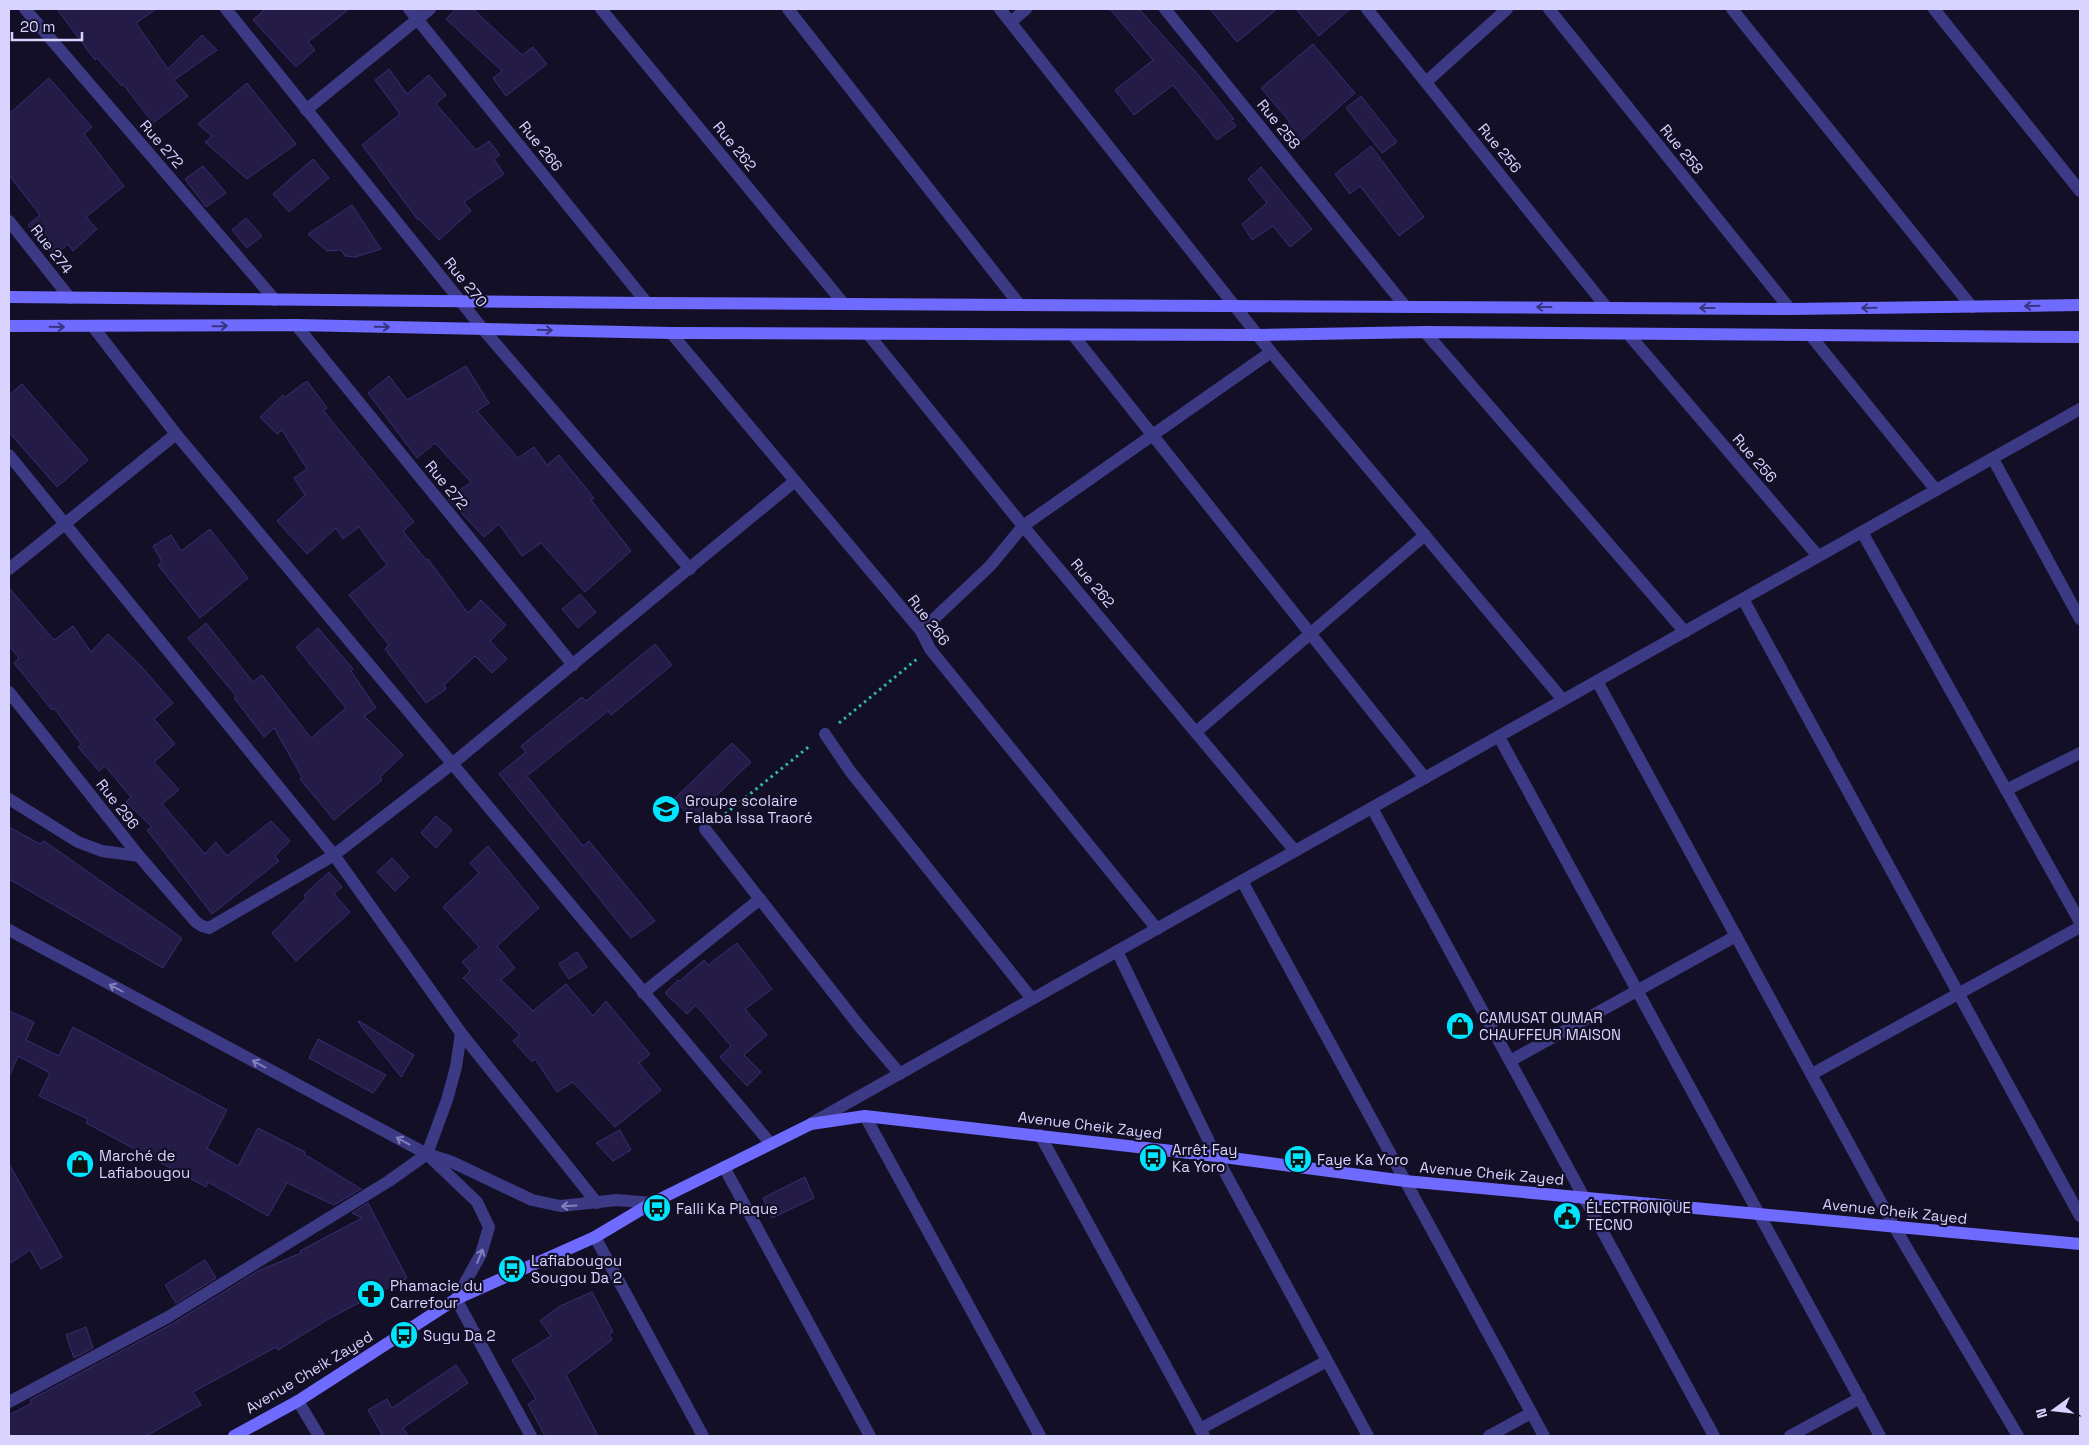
<svg xmlns="http://www.w3.org/2000/svg" width="2089" height="1445" viewBox="0 0 2089 1445" font-family="'Space Grotesk',sans-serif">
	<style>
		.building { fill: #241b47; stroke: #3b2d73 }
		.lines { fill: none; stroke-linecap: round; stroke-linejoin: round }
		.path { stroke: #2fb8b0; stroke-width: 3; stroke-dasharray: 2.5 4; stroke-linecap: butt }
		.street { stroke: #3d3a85; stroke-width: 12 }
		.secondary { stroke: #6f6bff; stroke-width: 12 }
		.oneway { stroke: #38347d }
		.oneway2 { stroke: #837fbc }
		.labels { text-anchor: middle; dominant-baseline: central; stroke-width: 4.5; stroke-linejoin: round; paint-order: stroke }
		.street-label { font-size: 15px; fill: #d9d4ff; stroke: #130f26 }
		.poi-label { font-size: 15px; fill: #d9d4ff; stroke: #130f26; text-anchor: start }
	</style>
	<rect width="100%" height="100%" fill="#130f26"/>
	<g class="building">
		<path d="M57,9H156L136,23L168,69L202,35L217,50L174,80L188,96L153,123L123,84L122,86L97,58L95,60Z"/>
		<path d="M265,9H349L308,42L315,50L296,67L253,20Z"/>
		<path d="M456,9H473L522,55L533,47L547,64L506,96L493,78L502,71L446,19Z"/>
		<path d="M1110,9H1139L1200,77L1234,119L1231,120L1236,126L1217,140L1173,85L1134,115L1115,90L1153,60Z"/>
		<path d="M1210,9H1277L1237,42Z"/>
		<path d="M1296,9H1350L1319,36Z"/>
		<path d="M1313,44L1355,93L1301,141L1287,124L1290,122L1261,88Z"/>
		<path d="M389,69L407,94L429,75L446,95L436,104L476,150L489,141L500,155L494,159L504,174L464,202L471,211L439,240L419,219L418,220L362,145L400,114L375,80Z"/>
		<path d="M49,78L92,127L84,134L124,186L86,217L97,229L73,251L68,244L54,256L28,225L40,215L9,175V114Z"/>
		<path d="M247,83L296,144L247,179L205,142L212,136L198,124Z"/>
		<path d="M1361,96L1397,142L1382,153L1346,108Z"/>
		<path d="M1371,146L1424,217L1399,236L1360,186L1350,194L1335,174Z"/>
		<path d="M313,159L329,178L289,212L273,194Z"/>
		<path d="M203,166L226,193L206,207L185,179Z"/>
		<path d="M1261,167L1312,229L1290,247L1273,226L1252,240L1242,224L1267,203L1248,179Z"/>
		<path d="M352,205L381,249L355,257L345,256L341,250L327,251L308,234Z"/>
		<path d="M246,218L262,236L247,248L232,230Z"/>
		<path d="M466,366L489,403L477,411L518,458L534,447L547,465L559,455L594,498L591,500L631,551L585,592L541,543L522,556L499,524L484,537L448,499L471,482L435,443L417,458L368,393L389,376L407,400Z"/>
		<path d="M307,381L327,408L323,410L414,522L403,531L426,560L428,559L468,613L481,600L506,625L490,641L507,659L492,673L475,656L444,685L446,689L426,703L385,649L389,645L349,595L387,565L359,527L343,539L336,528L307,554L277,521L305,495L294,478L307,469L282,430L277,434L260,417L283,395L285,397Z"/>
		<path d="M22,384L88,460L57,487L9,432V395Z"/>
		<path d="M210,529L248,578L200,618L158,565L162,562L153,546L171,535L181,551Z"/>
		<path d="M9,588L54,640L73,626L91,652L108,634L140,665L173,703L154,719L175,744L154,762L179,790L162,804L205,854L216,842L227,856L271,821L290,841L275,856L279,861L212,914L147,830L152,827L126,802L131,797L105,766L99,771L78,747L81,744L54,708L52,710L14,663L19,658L9,646Z"/>
		<path d="M580,594L596,612L578,628L562,609Z"/>
		<path d="M206,623L253,682L262,675L311,738L346,708L296,647L318,628L353,669L351,671L376,708L364,716L403,755L380,777L382,780L334,820L300,779L302,777L274,728L264,737L234,698L236,696L188,638Z"/>
		<path d="M655,644L672,665L611,715L608,711L527,776L583,846L589,841L655,921L631,938L499,774L526,752L521,746L582,697L586,701Z"/>
		<path d="M732,743L751,762L692,819L674,799Z"/>
		<path d="M436,816L452,830L436,848L421,833Z"/>
		<path d="M9,827L40,844L44,841L182,938L163,968L9,879Z"/>
		<path d="M488,846L539,908L497,946L515,968L501,980L533,1011L566,984L593,1016L606,1001L650,1054L639,1063L661,1090L615,1127L573,1082L557,1092L535,1059L532,1062L513,1041L520,1035L463,978L470,971L462,962L479,947L443,907L479,873L470,863Z"/>
		<path d="M392,858L409,877L395,891L377,872Z"/>
		<path d="M329,872L342,887L334,894L350,912L296,961L272,933L306,898L304,895Z"/>
		<path d="M737,943L772,989L745,1009L767,1035L744,1055L761,1072L747,1086L720,1057L731,1046L696,1005L687,1014L665,993L678,980L680,981L704,960L708,965Z"/>
		<path d="M577,952L587,967L569,979L559,964Z"/>
		<path d="M9,1011L34,1022L26,1040L59,1056L73,1027L227,1110L207,1148L238,1166L258,1128L305,1152L304,1154L361,1189L334,1205L287,1183L268,1216L208,1182L206,1187L86,1123L88,1119L39,1096L50,1073L18,1056L9,1077Z"/>
		<path d="M359,1021L414,1055L401,1077L358,1022Z"/>
		<path d="M318,1039L386,1075L373,1093L309,1058Z"/>
		<path d="M620,1130L631,1150L613,1161L596,1143Z"/>
		<path d="M9,1164L62,1257L41,1269L30,1250L9,1264Z"/>
		<path d="M805,1177L814,1198L772,1218L763,1198Z"/>
		<path d="M368,1203L407,1278L330,1318L278,1350L276,1347L193,1392L201,1405L146,1436H9V1415L32,1403L30,1400L172,1324L258,1271L301,1253L300,1251L362,1218L352,1213Z"/>
		<path d="M205,1260L216,1278L176,1303L165,1285Z"/>
		<path d="M592,1292L613,1332L609,1334L612,1340L566,1375L598,1436H545L528,1404L536,1399L512,1360L551,1336L540,1321L560,1306Z"/>
		<path d="M86,1327L93,1348L74,1358L66,1335Z"/>
		<path d="M456,1365L468,1383L403,1428L408,1436H383L368,1410L387,1399L392,1408Z"/>
	</g>
	<g class="lines">
		<g class="path">
			<path d="M839,723L917,659"/>
			<path d="M720,818L811,745"/>
		</g>
		<g class="street">
			<path d="M25,9L275,300"/>
			<path d="M226,9L482,328L690,569"/>
			<path d="M409,9L647,303"/>
			<path d="M601,9L844,304"/>
			<path d="M788,9L1019,304"/>
			<path d="M1000,9L1271,352L1563,700"/>
			<path d="M1165,9L1405,306"/>
			<path d="M1367,9L1607,308"/>
			<path d="M1549,9L1790,309"/>
			<path d="M1732,9L1972,307"/>
			<path d="M1934,9L2080,191"/>
			<path d="M1011,22L1026,9"/>
			<path d="M1426,82L1507,9"/>
			<path d="M306,110L430,9"/>
			<path d="M9,221L70,298"/>
			<path d="M296,325L573,665"/>
			<path d="M94,328L176,434L771,1144"/>
			<path d="M1425,332L1685,632"/>
			<path d="M671,333L921,631L930,649L1157,929"/>
			<path d="M868,334L1023,526L1295,851"/>
			<path d="M1073,335L1425,778"/>
			<path d="M1629,335L1818,556"/>
			<path d="M1811,336L1936,490"/>
			<path d="M9,455L334,855L461,1033L597,1203"/>
			<path d="M1993,459L2080,619"/>
			<path d="M1862,532L2080,922"/>
			<path d="M9,569L176,434"/>
			<path d="M1743,599L2080,1216"/>
			<path d="M921,631L990,566L1023,526L1271,352"/>
			<path d="M1597,681L1895,1228L2018,1436"/>
			<path d="M9,692L139,856L196,922L202,926L209,928L334,855L452,764L795,481"/>
			<path d="M1196,732L1425,535"/>
			<path d="M825,734L850,771L1032,999"/>
			<path d="M1499,737L1880,1436"/>
			<path d="M2006,790L2080,753"/>
			<path d="M9,799L78,842L102,851L139,856"/>
			<path d="M1372,808L1714,1436"/>
			<path d="M705,829L860,1027L900,1074"/>
			<path d="M1242,881L1544,1436"/>
			<path d="M9,930L427,1154L452,1162L532,1200L560,1206L617,1200L652,1203"/>
			<path d="M1117,951L1216,1156L1368,1436"/>
			<path d="M643,993L760,899"/>
			<path d="M1510,1061L1736,936"/>
			<path d="M1812,1074L2080,927"/>
			<path d="M865,1116L1040,1436"/>
			<path d="M812,1123L2080,409"/>
			<path d="M1040,1135L1204,1436"/>
			<path d="M431,1158L477,1202L489,1227L481,1254L456,1299L531,1436"/>
			<path d="M724,1167L870,1436"/>
			<path d="M595,1237L703,1436"/>
			<path d="M298,1401L319,1436"/>
			<path d="M9,1402L168,1317L389,1181L427,1154L447,1100L456,1067L461,1033"/>
			<path d="M1200,1429L1327,1361"/>
			<path d="M1489,1436L1531,1413"/>
			<path d="M1790,1436L1860,1398"/>
		</g>
		<g class="secondary">
			<path d="M9,297L647,303L1790,309L2080,305"/>
			<path d="M9,326L296,325L671,333L1259,335L1425,332L2080,337"/>
			<path d="M234,1436L298,1401L456,1299L595,1237L652,1203L811,1124L865,1116L1216,1156L1405,1181L2080,1244"/>
		</g>
	</g>
	<defs><path id="oneway-shaft" d="M-6 0H5M1.5-3L5.5 0L1.5 3" fill="none" stroke-width="1.6" stroke-linecap="round" stroke-linejoin="round" transform="scale(1.25)"/></defs>
	<g class="oneway">
		<use href="#oneway-shaft" transform="translate(2032 306) rotate(179)"/>
		<use href="#oneway-shaft" transform="translate(1544 307) rotate(-180)"/>
		<use href="#oneway-shaft" transform="translate(1707 308) rotate(-180)"/>
		<use href="#oneway-shaft" transform="translate(1869 308) rotate(179)"/>
		<use href="#oneway-shaft" transform="translate(220 326) rotate(-1)"/>
		<use href="#oneway-shaft" transform="translate(57 327) rotate(1)"/>
		<use href="#oneway-shaft" transform="translate(382 327) rotate(1)"/>
		<use href="#oneway-shaft" transform="translate(545 330) rotate(2)"/>
	</g>
	<g class="oneway2">
		<use href="#oneway-shaft" transform="translate(116 988) rotate(-152)"/>
		<use href="#oneway-shaft" transform="translate(259 1064) rotate(-152)"/>
		<use href="#oneway-shaft" transform="translate(403 1141) rotate(-152)"/>
		<use href="#oneway-shaft" transform="translate(569 1206) rotate(177)"/>
		<use href="#oneway-shaft" transform="translate(480 1256) rotate(-68)"/>
	</g>
	<defs>
		<symbol id="school-disc" viewBox="-11 -11 22 22"><circle r="9.5" fill="#00e5ff" stroke="#130f26"/><path d="M0-5L7-2L0 1L-7-2ZM-4 1L0 2.5L4 1V4Q0 6-4 4Z" fill="#111"/></symbol>
		<symbol id="shop-disc" viewBox="-11 -11 22 22"><circle r="9.5" fill="#00e5ff" stroke="#130f26"/><path d="M-5-2.5h2.3a2.7 3.5 0 0 1 5.4 0H5L5.5 6h-11ZM-1.5-2.5h3a1.5 2.3 0 0 0-3 0Z" fill="#111"/></symbol>
		<symbol id="bus-disc" viewBox="-11 -11 22 22"><circle r="9.5" fill="#00e5ff" stroke="#130f26"/><path d="M-5-6H5V4H4V6H2V4H-2V6H-4V4H-5ZM-3.5-4V0h7V-4ZM-3.5 1.2v1.5H-2V1.2ZM2 1.2v1.5H3.5V1.2Z" fill="#111"/></symbol>
		<symbol id="civic-disc" viewBox="-11 -11 22 22"><circle r="9.5" fill="#00e5ff" stroke="#130f26"/><path d="M-.6-6.5H3V-4.5H.6V-3L4-1V1h2V6H-6V1h2V-1L-.6-3ZM-1.2 2.5V6h2.4V2.5Z" fill="#111"/></symbol>
		<symbol id="pharmacy-disc" viewBox="-11 -11 22 22"><circle r="9.5" fill="#00e5ff" stroke="#130f26"/><path d="M-2-6h4v4h4v4h-4v4h-4v-4h-4v-4h4Z" fill="#111"/></symbol>
	</defs>
	<g fill-rule="evenodd">
		<use href="#school-disc" x="650" y="793" width="32" height="32"/>
		<use href="#shop-disc" x="1444" y="1010" width="32" height="32"/>
		<use href="#bus-disc" x="1137" y="1142" width="32" height="32"/>
		<use href="#bus-disc" x="1282" y="1143" width="32" height="32"/>
		<use href="#shop-disc" x="64" y="1148" width="32" height="32"/>
		<use href="#bus-disc" x="641" y="1192" width="32" height="32"/>
		<use href="#civic-disc" x="1551" y="1200" width="32" height="32"/>
		<use href="#bus-disc" x="496" y="1253" width="32" height="32"/>
		<use href="#pharmacy-disc" x="355" y="1278" width="32" height="32"/>
		<use href="#bus-disc" x="388" y="1319" width="32" height="32"/>
	</g>
	<g class="labels">
		<g class="street-label">
			<text transform="translate(1279 124) rotate(51)">Rue 258</text>
			<text transform="translate(162 144) rotate(49)">Rue 272</text>
			<text transform="translate(541 146) rotate(51)">Rue 266</text>
			<text transform="translate(735 146) rotate(51)">Rue 262</text>
			<text transform="translate(1500 148) rotate(51)">Rue 256</text>
			<text transform="translate(1682 149) rotate(51)">Rue 258</text>
			<text transform="translate(52 249) rotate(52)">Rue 274</text>
			<text transform="translate(466 282) rotate(51)">Rue 270</text>
			<text transform="translate(1755 458) rotate(49)">Rue 256</text>
			<text transform="translate(447 485) rotate(51)">Rue 272</text>
			<text transform="translate(1093 583) rotate(50)">Rue 262</text>
			<text transform="translate(929 620) rotate(53)">Rue 266</text>
			<text transform="translate(118 804) rotate(52)">Rue 296</text>
			<text transform="translate(1090 1125) rotate(7)">Avenue Cheik Zayed</text>
			<text transform="translate(1492 1173) rotate(5)">Avenue Cheik Zayed</text>
			<text transform="translate(1895 1211) rotate(6)">Avenue Cheik Zayed</text>
			<text transform="translate(309 1372) rotate(-31)">Avenue Cheik Zayed</text>
		</g>
		<g class="poi-label">
			<text x="685" y="800">Groupe scolaire<tspan x="685" dy="17">Falaba Issa Traoré</tspan></text>
			<text x="1479" y="1017">CAMUSAT OUMAR<tspan x="1479" dy="17">CHAUFFEUR MAISON</tspan></text>
			<text x="1172" y="1149">Arrêt Fay<tspan x="1172" dy="17">Ka Yoro</tspan></text>
			<text x="99" y="1155">Marché de<tspan x="99" dy="17">Lafiabougou</tspan></text>
			<text x="1317" y="1159">Faye Ka Yoro</text>
			<text x="1586" y="1207">ÉLECTRONIQUE<tspan x="1586" dy="17">TECNO</tspan></text>
			<text x="676" y="1208">Falli Ka Plaque</text>
			<text x="531" y="1260">Lafiabougou<tspan x="531" dy="17">Sougou Da 2</tspan></text>
			<text x="390" y="1285">Phamacie du<tspan x="390" dy="17">Carrefour</tspan></text>
			<text x="423" y="1335">Sugu Da 2</text>
		</g>
	</g>
	<rect width="2089" height="1445" fill="none" stroke="#d9d4ff" stroke-width="20"/>
	<g transform="translate(2054 1410) rotate(255)" stroke="#130f26" stroke-width="4" paint-order="stroke">
	<path d="M0-4L9 19L0 12L-9 19Z" fill="#d9d4ff"/>
	<text y="-8" font-size="14" font-weight="bold" text-anchor="middle" fill="#d9d4ff">N</text>
	</g>
	<path d="M12 32v8h70v-8" fill="none" stroke="#d9d4ff" stroke-width="2.5"/>
	<text x="20" y="32" font-size="15" fill="#d9d4ff" stroke="#130f26" stroke-width="4" paint-order="stroke">20 m</text>
</svg>
